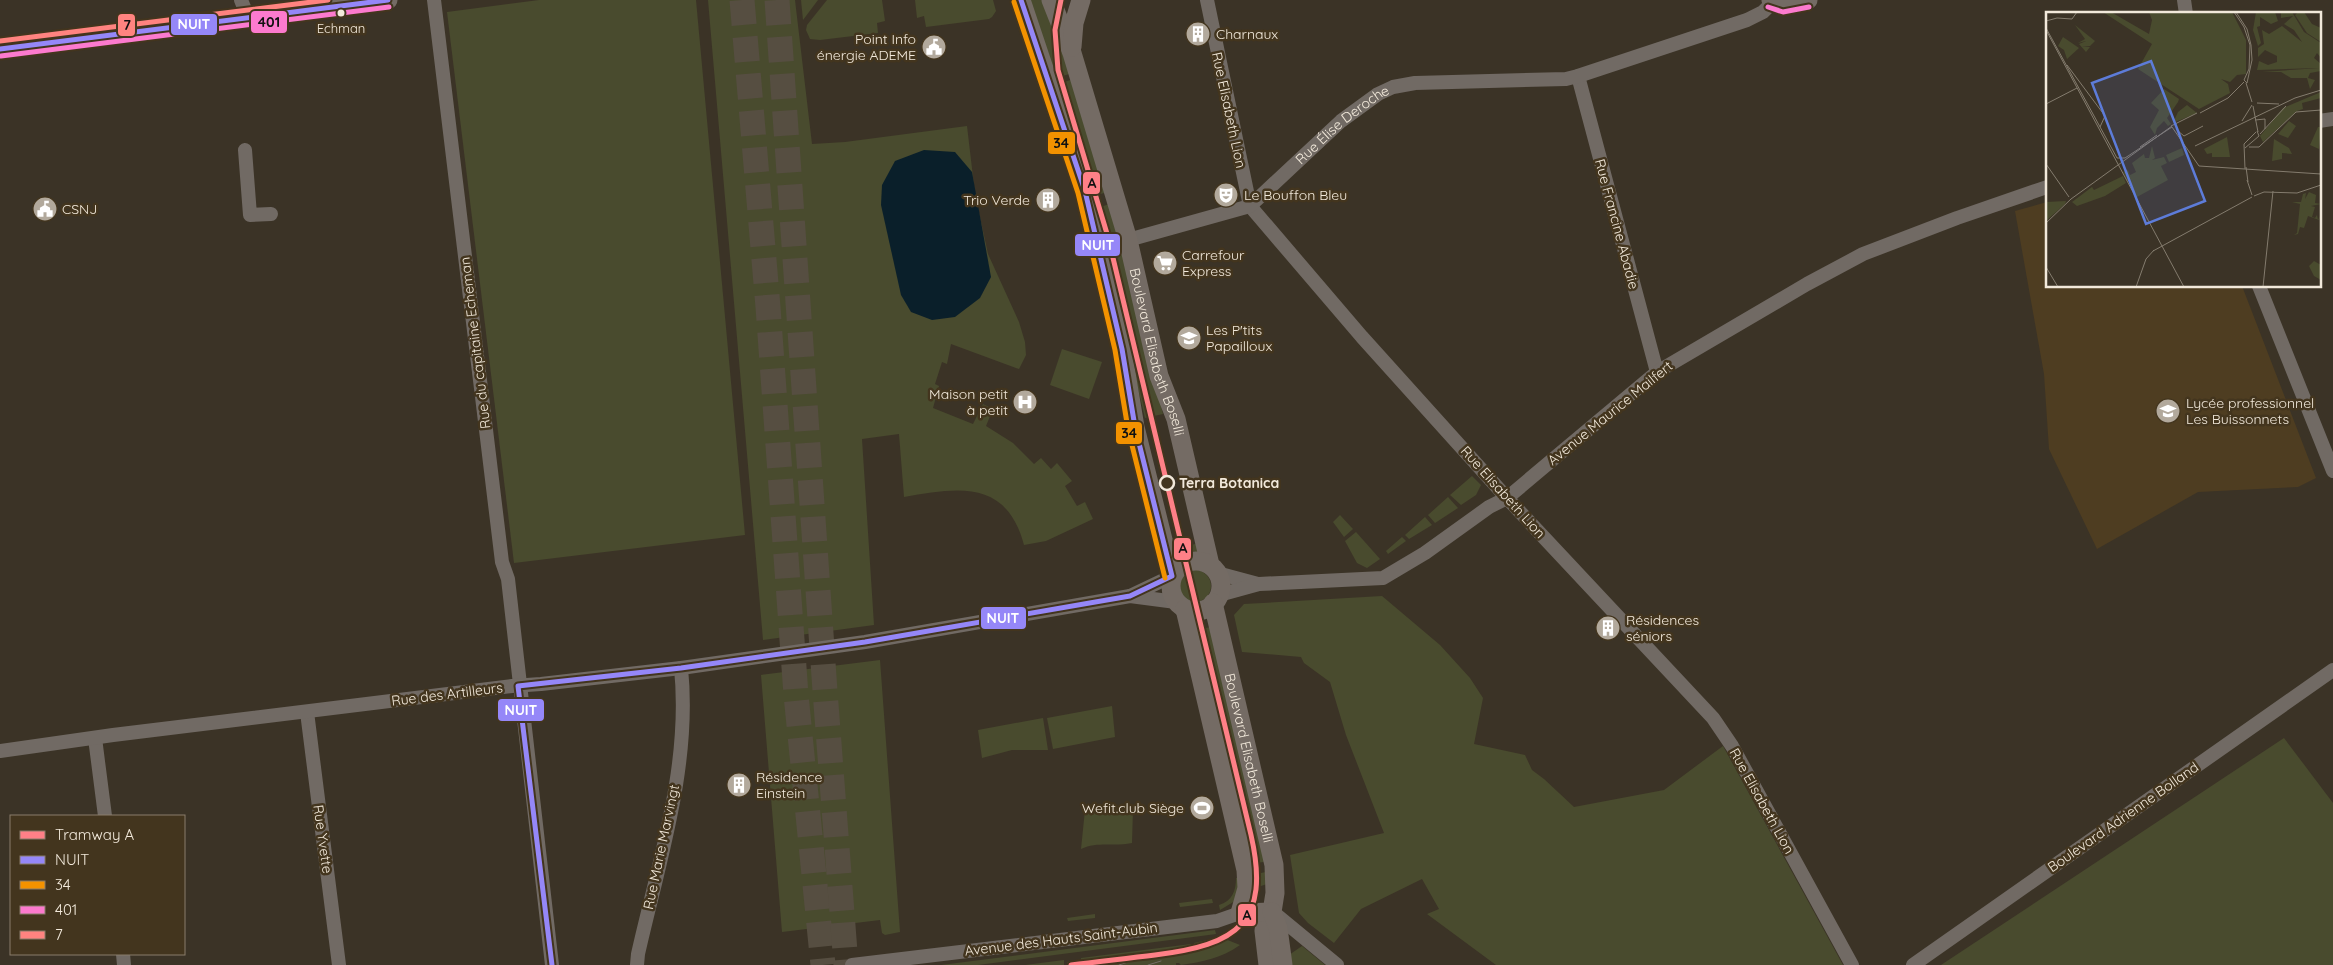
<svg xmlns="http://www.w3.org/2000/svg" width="2333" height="965" viewBox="0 0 2333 965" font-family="Quicksand,sans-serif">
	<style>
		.built { fill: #4e3d21 }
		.green { fill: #494b2e }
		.water { fill: #0a1f2a }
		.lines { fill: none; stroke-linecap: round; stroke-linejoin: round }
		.highway-tunnel { stroke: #564e41; stroke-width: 25; stroke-dasharray: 25 12; stroke-linecap: butt }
		.street { stroke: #716a64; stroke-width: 14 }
		.secondary { stroke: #746b64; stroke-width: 19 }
		.tram { stroke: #746e67; stroke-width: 1 }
		.bus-1-casing { stroke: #43351e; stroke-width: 9 }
		.bus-2-casing { stroke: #43351e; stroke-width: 9 }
		.bus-3-casing { stroke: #43351e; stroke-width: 9 }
		.bus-4-casing { stroke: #43351e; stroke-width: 9 }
		.bus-1 { stroke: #9587f8; stroke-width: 5 }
		.bus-2 { stroke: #f39200; stroke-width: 5 }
		.bus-3 { stroke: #fc7ace; stroke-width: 5 }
		.bus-4 { stroke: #ff8380; stroke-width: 5 }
		.tram-1-casing { stroke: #43351e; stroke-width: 9 }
		.tram-1 { stroke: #ff8087; stroke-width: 5 }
		.bus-dot { fill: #f2e9db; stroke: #43351e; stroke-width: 2 }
		.stop-dot { fill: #43351e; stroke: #f2e9db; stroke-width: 2.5 }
		.labels { text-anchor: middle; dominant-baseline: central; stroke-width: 5; stroke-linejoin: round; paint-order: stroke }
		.bus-label { font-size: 13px; fill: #f2e9db; stroke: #43351e }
		.poi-label { font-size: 14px; fill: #f2e9db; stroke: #43351e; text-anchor: start }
		.street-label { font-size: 14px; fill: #f2e9db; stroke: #43351e }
		.stop-label { font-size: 14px; font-weight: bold; fill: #f2e9db; stroke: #43351e; text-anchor: start }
		.inset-road { fill: none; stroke: #847c6e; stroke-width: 1 }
		.view { fill: #5d7cd9; fill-opacity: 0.15; stroke: #5d7cd9; stroke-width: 2.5 }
		.inset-edge { fill: none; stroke: #f2e9db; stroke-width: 2.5 }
		.line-badge { stroke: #43351e; stroke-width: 2 }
		.badge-label { font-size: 14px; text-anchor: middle; font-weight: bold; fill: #fff }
		.pale-badge-label { font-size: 14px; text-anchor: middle; font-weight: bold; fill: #111 }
	</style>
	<rect width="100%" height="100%" fill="#3b3326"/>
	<path class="built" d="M2047,202V286H2242L2316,478L2298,487L2198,492L2097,549L2049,449L2044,374L2015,211Z"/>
	<g class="green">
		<path d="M539,0H696L745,535L514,563L447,12Z"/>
		<path d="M708,0H795L812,144L845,142L967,126L975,194L988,254L1019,322L1025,342L1026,355L1019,369L951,344L947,364L942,362L935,384L939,386L933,408L973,424L983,404L993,409L986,426L1013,443L1034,464L1041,458L1051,469L1057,463L1072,481L1065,486L1077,506L1085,502L1093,519L1046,541L1024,545C1006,478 957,488 904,497L899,434L862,439L874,625L763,640Z"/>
		<path d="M801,0H818L803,20Z"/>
		<path d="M827,0H882L885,21L877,23L878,33L820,40L810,39L806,30L807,25Z"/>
		<path d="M915,0H993L996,11L992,17L989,19L926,27L924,16L917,18Z"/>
		<path d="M1027,0H1043L1072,73L1054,79Z"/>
		<path d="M1073,79L1109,192L1091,196L1056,85Z"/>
		<path d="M1112,203L1163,414L1145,418L1095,209Z"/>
		<path d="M1062,349L1102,362L1089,399L1050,385Z"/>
		<path d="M1472,476L1481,485L1476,495L1461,505L1450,495Z"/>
		<path d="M1448,497L1458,508L1435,523L1428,515Z"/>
		<path d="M1340,515L1353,529L1344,537L1333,522Z"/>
		<path d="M1425,517L1432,525L1409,539L1405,535Z"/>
		<path d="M1356,532L1380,559L1367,568L1357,563L1345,541Z"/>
		<path d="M1402,537L1406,541L1388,554L1386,551Z"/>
		<path d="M1199,543L1202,554H1187L1173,560L1171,550Z"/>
		<circle cx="1195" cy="586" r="16"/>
		<path d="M1382,596L1440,645L1470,678L1483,698L1474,744L1525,755L1532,770L1544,779L1574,807L1664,790L1723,746L1843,965H1496L1427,914L1439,909L1422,879L1361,909L1334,943L1308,923L1299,913L1290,855L1384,833L1346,735L1330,682L1304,663L1301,657L1242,652L1234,615L1244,604Z"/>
		<path d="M1213,626L1269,861L1251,864L1196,631Z"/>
		<path d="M880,660L900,932L885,935L882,933L880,920L782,932L761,675Z"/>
		<path d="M1112,706L1115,737L1053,749L1047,718Z"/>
		<path d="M1043,718L1048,750H1012L982,758L978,730Z"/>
		<path d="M2284,738L2333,803V965H1941Z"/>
		<path d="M1095,808L1133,809L1132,843C1114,847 1098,841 1081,849L1085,810Z"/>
		<path d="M1270,871L1267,884L1261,886L1256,884L1252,875Z"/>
		<path d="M1242,877L1235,901L1220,910L1219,905C1232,901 1236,891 1236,878Z"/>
		<path d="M1212,899L1213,903L1180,907L1179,903Z"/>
		<path d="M1095,914V918L1068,921L1067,918Z"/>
		<path d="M1215,930L1216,934L1201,936L978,965H941Z"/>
		<path d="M1220,937L1240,945C1222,958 1202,962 1181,965L1179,963H1176V965H1067V962L1081,960V958L1191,944V946H1194V943Z"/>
		<path d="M1302,946L1325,965H1290L1289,955Z"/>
		<path d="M1064,960V965H1025Z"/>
	</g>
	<path class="water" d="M924,150L955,152L972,172L991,277L980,298L955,317L932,320L911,312L901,295L881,205L882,185L895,161Z"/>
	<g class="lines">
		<g class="highway-tunnel">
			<path d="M742,0L768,307L796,695L823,965"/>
			<path d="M777,0L825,691L846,965"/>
		</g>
		<g class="street">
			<path d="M241,0L248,17"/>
			<path d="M434,0L502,562L508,579L552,965"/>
			<path d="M1207,0L1250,206L1362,337L1507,498L1713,718L1732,746L1852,965"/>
			<path d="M2184,0L2186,14"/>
			<path d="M1578,76L1657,372"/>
			<path d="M2319,121L2333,119"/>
			<path d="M245,150L250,215L271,214"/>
			<path id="s1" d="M1128,240L1250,206L1341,121L1378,94L1393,87L1415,83L1566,79L1578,76L1747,20L1763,12L1773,2"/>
			<path d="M2259,286L2333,471"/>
			<path d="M1217,573L1258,584"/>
			<path d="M1219,595L1259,584L1383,578L1425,553L1489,507L1507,498L1657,372L1807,284L1863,254L1957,218L2047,187"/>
			<path d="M1130,596L1176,602"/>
			<path d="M307,712L339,965"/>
			<path d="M95,738L105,816"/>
			<path d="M0,751L113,735L512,686L541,684L681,668L865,642L1130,596L1172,576"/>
			<path d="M1274,913L1337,965"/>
			<path d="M123,954L124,965"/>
			<path d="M637,965L638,954C659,861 691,764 681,668"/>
			<path d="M852,965L1217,921L1240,913"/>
			<path d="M1913,965L2333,670"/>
		</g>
		<g class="secondary">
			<path d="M1021,0L1085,191L1122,349L1135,427L1172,576"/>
			<path id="s2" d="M1051,0L1072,53L1128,240L1159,376L1176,419L1210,565"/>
			<path d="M1771,0L1783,5L1808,0"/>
			<path d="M1072,47L1074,23L1081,0"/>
			<path d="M0,49L388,0"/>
			<circle cx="1196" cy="586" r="25"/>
			<path id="s3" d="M1213,603L1274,865L1275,893L1272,912L1265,923L1264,931L1268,965"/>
			<path d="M1185,609L1246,870L1247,888L1240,913L1272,912"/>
			<path d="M1272,912L1278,928L1283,965"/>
		</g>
		<g class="tram">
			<path d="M1119,965L1149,955"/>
			<path d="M1148,965L1161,961"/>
		</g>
		<defs>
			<g id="bus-1">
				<path d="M0,49L388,0"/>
				<path d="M552,965L518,686L681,668L865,642L1130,596L1172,576L1135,427L1122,349L1085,191L1021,0"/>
			</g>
			<path id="bus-2" d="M1014,2L1078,193L1115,350L1128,429L1165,578"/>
			<g id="bus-3">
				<path d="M1768,7L1783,12L1809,7"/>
				<path d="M1,56L389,7"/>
			</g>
			<path id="bus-4" d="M0,41L328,0"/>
		</defs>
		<use href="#bus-1" class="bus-1-casing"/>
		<use href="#bus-2" class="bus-2-casing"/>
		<use href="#bus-3" class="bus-3-casing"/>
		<use href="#bus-4" class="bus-4-casing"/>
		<use href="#bus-1" class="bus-1"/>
		<use href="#bus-2" class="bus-2"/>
		<use href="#bus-3" class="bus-3"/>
		<use href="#bus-4" class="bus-4"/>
		<defs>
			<path id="tram-1" d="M1061,0L1055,30L1058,70L1108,237L1251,835C1271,923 1237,945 1155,955C1127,958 1099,962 1071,965"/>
		</defs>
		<use href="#tram-1" class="tram-1-casing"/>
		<use href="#tram-1" class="tram-1"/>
	</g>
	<defs>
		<symbol id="building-disc" viewBox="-11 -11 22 22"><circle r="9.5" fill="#b2a99c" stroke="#43351e"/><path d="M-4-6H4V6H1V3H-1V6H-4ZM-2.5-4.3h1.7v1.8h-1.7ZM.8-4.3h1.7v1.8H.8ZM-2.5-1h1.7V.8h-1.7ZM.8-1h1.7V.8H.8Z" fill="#fff"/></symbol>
		<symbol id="civic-disc" viewBox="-11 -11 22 22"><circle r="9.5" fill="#b2a99c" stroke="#43351e"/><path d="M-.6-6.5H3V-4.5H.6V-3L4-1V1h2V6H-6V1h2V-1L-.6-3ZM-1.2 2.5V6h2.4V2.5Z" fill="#fff"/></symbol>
		<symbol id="theatre-disc" viewBox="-11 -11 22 22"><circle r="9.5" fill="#b2a99c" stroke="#43351e"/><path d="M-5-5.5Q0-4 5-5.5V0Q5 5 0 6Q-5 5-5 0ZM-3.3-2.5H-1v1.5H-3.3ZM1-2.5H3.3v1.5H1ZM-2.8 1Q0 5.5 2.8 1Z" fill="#fff"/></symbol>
		<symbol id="supermarket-disc" viewBox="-11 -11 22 22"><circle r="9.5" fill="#b2a99c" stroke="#43351e"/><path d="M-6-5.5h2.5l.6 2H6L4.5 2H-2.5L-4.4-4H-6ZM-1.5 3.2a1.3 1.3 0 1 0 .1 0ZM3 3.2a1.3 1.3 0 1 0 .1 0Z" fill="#fff"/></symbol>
		<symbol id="school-disc" viewBox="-11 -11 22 22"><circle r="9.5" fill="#b2a99c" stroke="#43351e"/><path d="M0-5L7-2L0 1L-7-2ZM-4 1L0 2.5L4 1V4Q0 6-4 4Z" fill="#fff"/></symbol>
		<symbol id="hospital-disc" viewBox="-11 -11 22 22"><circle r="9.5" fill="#b2a99c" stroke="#43351e"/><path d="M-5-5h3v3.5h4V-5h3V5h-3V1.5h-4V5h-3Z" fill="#fff"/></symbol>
		<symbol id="stadium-disc" viewBox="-11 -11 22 22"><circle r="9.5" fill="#b2a99c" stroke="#43351e"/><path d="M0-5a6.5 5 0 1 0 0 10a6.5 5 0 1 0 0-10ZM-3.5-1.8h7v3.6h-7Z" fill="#fff"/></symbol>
	</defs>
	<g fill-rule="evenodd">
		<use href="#building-disc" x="1184" y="20" width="28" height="28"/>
		<use href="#civic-disc" x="920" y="33" width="28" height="28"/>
		<use href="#theatre-disc" x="1212" y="181" width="28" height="28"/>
		<use href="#building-disc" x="1034" y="186" width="28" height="28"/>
		<use href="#civic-disc" x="31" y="195" width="28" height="28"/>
		<use href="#supermarket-disc" x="1151" y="249" width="28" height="28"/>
		<use href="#school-disc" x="1175" y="324" width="28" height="28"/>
		<use href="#hospital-disc" x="1011" y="388" width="28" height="28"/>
		<use href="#school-disc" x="2154" y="397" width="28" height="28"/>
		<use href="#building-disc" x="1594" y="614" width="28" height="28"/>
		<use href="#building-disc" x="725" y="771" width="28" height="28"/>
		<use href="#stadium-disc" x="1188" y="794" width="28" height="28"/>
	</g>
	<circle class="bus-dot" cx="341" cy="13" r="4.5"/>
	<circle class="stop-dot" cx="1167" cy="483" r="7"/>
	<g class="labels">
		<g class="bus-label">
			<text x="341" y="28">Echman</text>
		</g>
		<g class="poi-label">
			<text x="1216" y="34">Charnaux</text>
			<text x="916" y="39" text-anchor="end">Point Info<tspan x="916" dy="16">énergie ADEME</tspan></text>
			<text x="1244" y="195">Le Bouffon Bleu</text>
			<text x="1030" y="200" text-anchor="end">Trio Verde</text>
			<text x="62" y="209">CSNJ</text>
			<text x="1182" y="255">Carrefour<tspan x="1182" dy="16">Express</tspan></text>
			<text x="1206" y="330">Les P'tits<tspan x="1206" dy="16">Papailloux</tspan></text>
			<text x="1008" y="394" text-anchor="end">Maison petit<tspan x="1008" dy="16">à petit</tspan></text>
			<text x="2186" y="403">Lycée professionnel<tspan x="2186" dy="16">Les Buissonnets</tspan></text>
			<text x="1626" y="620">Résidences<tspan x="1626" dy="16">séniors</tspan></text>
			<text x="756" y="777">Résidence<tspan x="756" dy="16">Einstein</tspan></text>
			<text x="1184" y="808" text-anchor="end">Wefit.club Siège</text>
		</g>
		<g class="street-label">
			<text transform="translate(1229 110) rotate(78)">Rue Elisabeth Lion</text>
			<text stroke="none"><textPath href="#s1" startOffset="250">Rue Élise Deroche</textPath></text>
			<text transform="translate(1617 224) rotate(75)">Rue Francine Abadie</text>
			<text transform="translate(475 343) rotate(-97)">Rue du capitaine Echeman</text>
			<text stroke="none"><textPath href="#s2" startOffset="368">Boulevard Elisabeth Boselli</textPath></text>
			<text transform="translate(1610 413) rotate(-39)">Avenue Maurice Mailfert</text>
			<text transform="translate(1503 492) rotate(48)">Rue Elisabeth Lion</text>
			<text transform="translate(447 694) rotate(-7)">Rue des Artilleurs</text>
			<text stroke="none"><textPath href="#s3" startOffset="159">Boulevard Elisabeth Boselli</textPath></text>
			<text transform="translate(1762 801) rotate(61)">Rue Elisabeth Lion</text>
			<text transform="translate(2123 817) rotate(-35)">Boulevard Adrienne Bolland</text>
			<text transform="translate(323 839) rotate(82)">Rue Yvette</text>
			<text transform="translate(661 847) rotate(-78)">Rue Marie Marvingt</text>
			<text transform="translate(1061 939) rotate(-7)">Avenue des Hauts Saint-Aubin</text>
		</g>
		<g class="stop-label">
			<text x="1179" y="483">Terra Botanica</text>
		</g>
	</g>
	<g transform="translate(2046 12)">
		<rect width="275" height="275" fill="#3b3326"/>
		<path d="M57,0H65L103,22L106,8L103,0H186L200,28V62L191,63L184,70L175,67L182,72L184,81L153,97L92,57L106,32ZM210,0H229L232,9L225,12L214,5V14L211,15L215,31L212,34L207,18ZM235,0H246L258,20L275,31V46L271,41L268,46L275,52V59L264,61L262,66L269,68L264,77L261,66H245L235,60H216L273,56L211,58L213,49L222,53L231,50V44L219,38L212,45V36L218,32L216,18L223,22L236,14L256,30L248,18L238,12L247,4L235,6ZM252,0H258L266,12L275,16V30L261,21L249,3ZM29,13L49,29L44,34H36L44,35L40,40L33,32L40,29L32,31L39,27ZM17,25L33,36L21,47L18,38L12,34ZM118,77L133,87L132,90L121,106L125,112L122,114L118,109L111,116L109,123L104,115L113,98L105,91ZM275,80V86L256,91L257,97L251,99L217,130L214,124L237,96ZM141,93L151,101L127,111L132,100ZM243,109L250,114L242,126L232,122ZM272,115H275L273,137L264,133ZM181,125L184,145H166V141L161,142L158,137ZM228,127L243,136L246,142L236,141V147L226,149ZM106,134L109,146L106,148L118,145L121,151L115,154L122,168L91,185L83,170L87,168L82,170L77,160L82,158L84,163L90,160L86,151L98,142L99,146H103ZM136,136L138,143L123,150L120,143ZM77,164L80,171L59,184L31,194L26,190L46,175L48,178ZM263,180L270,183L269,191L275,192L265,194L269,195L266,205L269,206L271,203L272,208L274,204L273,208L262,204L258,216L254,215L252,222L248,223L251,221L254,192L246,190H255L257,182L260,181L259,187ZM20,189L19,192L0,209V190ZM268,249L275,253V268L268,264L263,254Z" fill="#494b2e"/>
		<path class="inset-road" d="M188,0L198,15L204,33L203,57L198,68L201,71L206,48L205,33L201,17L190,0M0,9L11,6L26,7L31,0M0,16L71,146H79L126,115L153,154L275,162M0,18L138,275M21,53L59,104L54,115M200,71L206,90M211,91L233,92M0,92L31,76M207,94L212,120M154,101L182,86L198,70M209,108L219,107V117M196,109L206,93M125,114L151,101M132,119L138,124L157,114M214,122L240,94M149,134L249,86L275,78M94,135L111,123M203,135H213L250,100L275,98M199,136L213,124L211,119M0,152L23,185M200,155L202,170M199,157L198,132L210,120M201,168L206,183M208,184L218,180L251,181L275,173M0,211L25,187L126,114M107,239L206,185M0,255L12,275M90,275L100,247L108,238M217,275L227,179"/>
		<path class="view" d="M105,49L159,189L100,212L46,71Z"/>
		<rect width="275" height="275" class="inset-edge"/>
	</g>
	<g class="line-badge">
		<rect x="250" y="10" width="38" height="24" rx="5" fill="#fc7ace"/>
		<rect x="170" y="13" width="48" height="23" rx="5" fill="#9587f8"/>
		<rect x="117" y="13" width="19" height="24" rx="5" fill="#ff8380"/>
		<rect x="1047" y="131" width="29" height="24" rx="5" fill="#f39200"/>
		<rect x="1082" y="171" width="19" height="24" rx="5" fill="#ff8087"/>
		<rect x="1074" y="233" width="47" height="24" rx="5" fill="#9587f8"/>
		<rect x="1115" y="421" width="28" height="24" rx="5" fill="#f39200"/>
		<rect x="1173" y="537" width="19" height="24" rx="5" fill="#ff8087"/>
		<rect x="980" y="606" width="47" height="24" rx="5" fill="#9587f8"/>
		<rect x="497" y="698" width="48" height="24" rx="5" fill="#9587f8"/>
		<rect x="1237" y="903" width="20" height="24" rx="5" fill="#ff8087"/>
	</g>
	<g class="badge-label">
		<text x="194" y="29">NUIT</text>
		<text x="1098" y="250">NUIT</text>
		<text x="1003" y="623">NUIT</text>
		<text x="521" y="715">NUIT</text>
	</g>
	<g class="pale-badge-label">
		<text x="269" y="27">401</text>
		<text x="127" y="30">7</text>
		<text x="1061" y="148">34</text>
		<text x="1092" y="188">A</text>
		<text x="1129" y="438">34</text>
		<text x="1183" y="553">A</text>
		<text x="1247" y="920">A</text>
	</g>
	<rect x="10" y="815" width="175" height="140" fill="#43351e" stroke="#897d6a"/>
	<rect x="20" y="831" width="25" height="8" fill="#ff8087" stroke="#897d6a"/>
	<text x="55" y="840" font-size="15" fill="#f2e9db">Tramway A</text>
	<rect x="20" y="856" width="25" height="8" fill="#9587f8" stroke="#897d6a"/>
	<text x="55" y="865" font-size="15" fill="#f2e9db">NUIT</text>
	<rect x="20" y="881" width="25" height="8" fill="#f39200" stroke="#897d6a"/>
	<text x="55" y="890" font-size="15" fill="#f2e9db">34</text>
	<rect x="20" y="906" width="25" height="8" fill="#fc7ace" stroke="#897d6a"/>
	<text x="55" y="915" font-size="15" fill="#f2e9db">401</text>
	<rect x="20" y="931" width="25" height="8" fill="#ff8380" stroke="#897d6a"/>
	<text x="55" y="940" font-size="15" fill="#f2e9db">7</text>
</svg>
